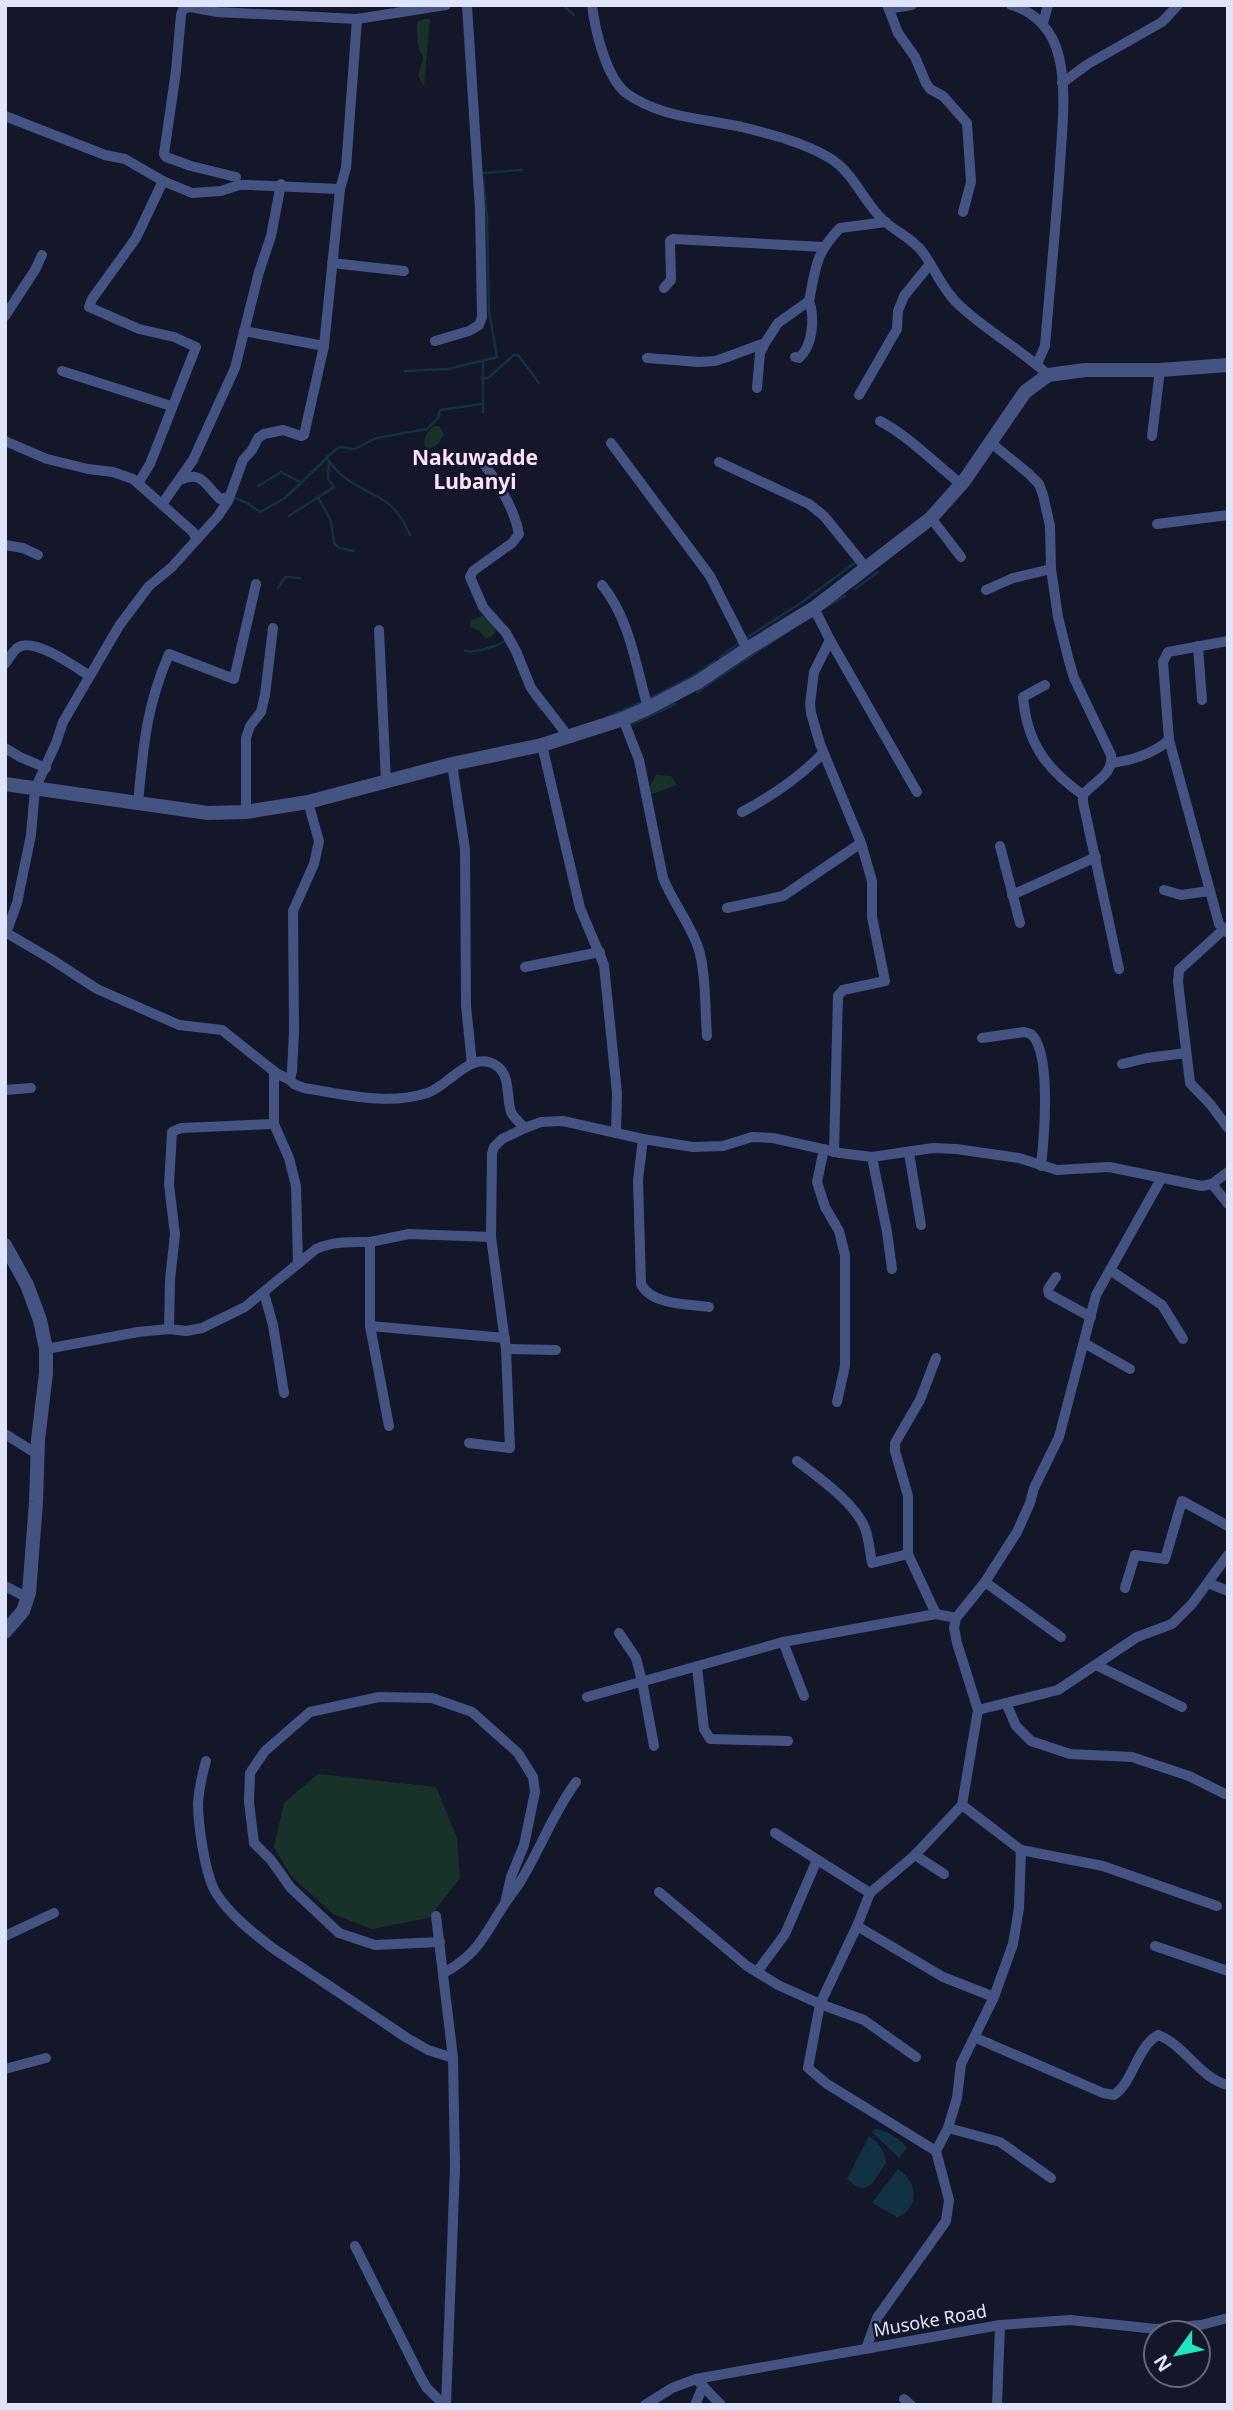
<svg xmlns="http://www.w3.org/2000/svg" width="1233" height="2410" viewBox="0 0 1233 2410" font-family="'Noto Sans',sans-serif">
	<style>
		.green { fill: #18322a }
		.water { fill: #123244 }
		.lines { fill: none; stroke-linecap: round; stroke-linejoin: round }
		.stream { stroke: #123244; stroke-width: 2.5 }
		.minor { stroke: #455382; stroke-width: 10 }
		.tertiary { stroke: #455382; stroke-width: 14 }
		.labels { text-anchor: middle; dominant-baseline: central; stroke-width: 5; stroke-linejoin: round; paint-order: stroke }
		.street-label { font-size: 18px; fill: #dfe4fb; stroke: #141629 }
		.quarter-label { font-size: 21px; font-weight: bold; fill: #fbe1f9; stroke: #141629 }
	</style>
	<rect width="100%" height="100%" fill="#141629"/>
	<g class="green">
		<path d="M423,19H430L424,86L418,76L423,58C417,48 417,34 417,22Z"/>
		<path d="M434,426H439L444,434C440,443 436,448 426,449C422,438 426,434 434,426Z"/>
		<path d="M482,616L492,618L496,631L491,637L485,638L479,630L470,627L471,620Z"/>
		<path d="M656,775L671,776L677,785L649,795L650,786Z"/>
		<path d="M318,1774L436,1787L457,1838L460,1878L429,1918L372,1929L333,1914L291,1876L274,1847L284,1803Z"/>
	</g>
	<g class="water">
		<path d="M875,2129C886,2130 901,2139 907,2148L899,2158L872,2132Z"/>
		<path d="M869,2136C880,2144 884,2150 886,2163L872,2184L864,2188L857,2187L847,2179Z"/>
		<path d="M898,2169C918,2181 920,2209 897,2217L872,2203Z"/>
	</g>
	<g class="lines">
		<g class="stream">
			<path d="M563,5L574,15"/>
			<path d="M483,173L522,170"/>
			<path d="M483,361V412"/>
			<path d="M405,371L448,369L497,357L489,311L487,218L483,178"/>
			<path d="M482,378H488L514,355H518L539,383"/>
			<path d="M258,486L281,472L300,482"/>
			<path d="M233,497L247,503L260,512L285,498L327,458"/>
			<path d="M319,499L331,521L334,543L339,548L354,551"/>
			<path d="M289,516L334,487L328,479L329,462"/>
			<path d="M410,535C404,522 397,508 383,500C362,487 339,480 327,457L339,447L355,449L376,438L427,429L438,418L440,410L482,404"/>
			<path d="M278,588L285,577L300,578"/>
			<path d="M855,589L878,572"/>
			<path d="M826,607L845,596"/>
			<path d="M745,639L802,602L856,562"/>
			<path d="M465,651C476,653 495,647 506,641L505,640"/>
			<path d="M719,658L739,643"/>
			<path d="M697,692L787,632"/>
			<path d="M531,695L541,710"/>
			<path d="M648,699L695,675L715,661"/>
			<path d="M605,718L640,703"/>
			<path d="M630,725L675,704"/>
		</g>
		<g class="minor">
			<path d="M592,5C595,30 606,77 626,93C661,118 702,118 742,127C770,134 803,142 828,157C854,172 862,200 883,220C896,232 914,239 924,254C935,270 942,288 956,302C984,330 1020,348 1048,375"/>
			<path d="M887,5L893,8L912,5"/>
			<path d="M1011,5C1036,12 1053,31 1059,57C1067,90 1062,130 1060,164C1056,225 1050,285 1045,346L1037,364"/>
			<path d="M888,7L898,33L915,57L926,83L930,89L943,96L967,123L971,182L963,212"/>
			<path d="M1043,23L1048,5"/>
			<path d="M1062,83L1088,64L1162,22L1178,5"/>
			<path d="M5,116L105,155L125,159L163,181L192,193L221,191L239,185H251L340,189"/>
			<path d="M236,177L191,166L166,157L164,154L176,71L181,15L183,9L190,7L217,12L357,19L446,5"/>
			<path d="M332,263L404,271"/>
			<path d="M664,288L671,280L670,241L673,239L824,247"/>
			<path d="M5,316L35,270L42,255"/>
			<path d="M244,331L324,346L340,189L346,168L357,19"/>
			<path d="M435,341L469,331L479,325L482,317L480,210L467,5"/>
			<path d="M795,357L799,358C813,346 815,317 809,301"/>
			<path d="M647,358L699,362L715,361L727,357L765,343L778,323L809,301C816,267 815,254 840,228L886,222"/>
			<path d="M62,371L171,406"/>
			<path d="M757,388L760,353L765,343"/>
			<path d="M859,395L897,329L898,311L904,296L930,264"/>
			<path d="M880,421C910,437 934,463 961,484"/>
			<path d="M1152,436L1160,370"/>
			<path d="M5,441L47,459L88,469L113,472L133,479L193,532L196,539"/>
			<path d="M990,442L1028,473L1039,484L1043,495L1050,526L1051,569L1058,617L1069,661L1074,678L1111,755C1114,775 1094,781 1083,795V802L1119,969"/>
			<path d="M611,443L710,576L747,649"/>
			<path d="M478,457C495,477 514,507 519,534L512,543L473,571L470,577L483,607L506,633L516,651L531,688L568,736"/>
			<path d="M719,462L809,504L824,516L867,569"/>
			<path d="M180,480C202,470 205,485 220,499L229,497"/>
			<path d="M139,482L150,464L196,347L174,337L139,329L89,307L92,299L136,238L163,181"/>
			<path d="M162,504L193,460L235,368L259,272L271,236L281,184"/>
			<path d="M931,518L961,557"/>
			<path d="M1157,524L1228,515"/>
			<path d="M5,545L23,548L38,555"/>
			<path d="M602,585C630,619 636,667 648,708"/>
			<path d="M986,590L1013,578L1051,569"/>
			<path d="M814,608L830,640L917,792"/>
			<path d="M379,630L386,781"/>
			<path d="M830,640L814,672L810,704L811,713L820,744L861,843L872,881V917L885,981L843,990L838,996L834,1152"/>
			<path d="M1228,641L1168,652L1163,662L1169,740L1219,924L1228,933"/>
			<path d="M1198,646L1202,700"/>
			<path d="M5,664C9,659 13,650 19,647C36,638 75,667 90,676"/>
			<path d="M1045,685L1023,697C1027,743 1046,769 1083,795"/>
			<path d="M623,719L639,760L663,878C673,903 690,923 698,947C706,970 705,1011 707,1036"/>
			<path d="M542,745L580,908L604,965L617,1093L616,1133"/>
			<path d="M5,748L20,757L46,768"/>
			<path d="M1112,763C1134,760 1153,754 1169,740"/>
			<path d="M452,764L465,849L466,1006L472,1064"/>
			<path d="M138,804C143,748 146,707 169,654L234,679L256,584"/>
			<path d="M246,812V738L250,726L261,712L265,695L273,628"/>
			<path d="M742,812C772,796 800,777 823,753"/>
			<path d="M1000,846L1020,923"/>
			<path d="M1164,890L1181,895L1209,891"/>
			<path d="M1012,895L1096,857"/>
			<path d="M727,908L783,896L861,843"/>
			<path d="M1223,930L1179,970L1178,982L1190,1083L1211,1105L1228,1128"/>
			<path d="M5,932L51,959L97,989L179,1025L222,1030L276,1073L290,1080L294,1084L304,1088C344,1094 387,1106 427,1093C449,1086 472,1048 497,1066C511,1076 506,1098 511,1112C514,1118 520,1123 525,1128"/>
			<path d="M6,933L17,903L31,835L35,789L56,743L63,722L119,626L149,586L172,567L218,516L228,501L243,460L252,450L258,438L264,434L283,430L301,436L304,435L324,346"/>
			<path d="M525,967L600,952"/>
			<path d="M982,1038L1024,1032L1031,1034C1052,1052 1044,1139 1041,1166"/>
			<path d="M1122,1064L1147,1058L1186,1053"/>
			<path d="M274,1071V1124L289,1158L296,1186L298,1263"/>
			<path d="M290,1080L292,1071L294,1031L293,911L314,864L319,841L308,802"/>
			<path d="M5,1090L31,1088"/>
			<path d="M643,1139L638,1180L641,1284C651,1305 688,1304 709,1307"/>
			<path d="M824,1149L817,1182L825,1207L839,1231L845,1255V1366L837,1402"/>
			<path d="M909,1153L921,1225"/>
			<path d="M872,1157L887,1232L892,1269"/>
			<path d="M1212,1184L1228,1204"/>
			<path d="M1110,1270L1162,1305L1183,1339"/>
			<path d="M1056,1277L1048,1289L1049,1294L1091,1317"/>
			<path d="M264,1293L273,1325L284,1393"/>
			<path d="M370,1326L505,1338"/>
			<path d="M169,1329L170,1280L175,1234L169,1185L172,1132L181,1128L274,1124"/>
			<path d="M1084,1343L1130,1369"/>
			<path d="M46,1349L138,1332L169,1329L186,1331L202,1328L245,1307L316,1249C334,1241 351,1242 370,1242"/>
			<path d="M506,1349L556,1350"/>
			<path d="M936,1358L920,1400L895,1443V1451L908,1496V1554L936,1614"/>
			<path d="M389,1426L370,1326V1242L409,1234L491,1237"/>
			<path d="M5,1434L37,1454"/>
			<path d="M469,1443L510,1448L506,1349L491,1237L492,1153L494,1147L502,1139L525,1128L541,1122L563,1121L643,1139L693,1147L723,1146L752,1137L773,1138L840,1153L872,1157L933,1148L956,1149L1019,1158L1057,1170L1109,1167L1202,1186L1212,1184L1228,1172"/>
			<path d="M797,1461C818,1477 858,1505 866,1531C869,1541 870,1553 872,1563L908,1554"/>
			<path d="M985,1582L1061,1637"/>
			<path d="M1208,1583L1228,1591"/>
			<path d="M5,1586L28,1598"/>
			<path d="M1125,1588L1135,1555L1165,1559L1182,1501L1228,1526"/>
			<path d="M619,1633L636,1658L642,1681L654,1746"/>
			<path d="M783,1642L804,1696"/>
			<path d="M1096,1665L1182,1707"/>
			<path d="M697,1667L704,1729L710,1739L788,1741"/>
			<path d="M587,1697L783,1642L936,1614L956,1618"/>
			<path d="M1006,1703L1016,1726L1031,1741L1070,1754L1132,1757L1189,1776L1225,1794"/>
			<path d="M978,1710L1058,1690L1137,1637L1172,1624L1192,1604L1228,1555"/>
			<path d="M206,1761C202,1775 199,1788 198,1803C198,1824 205,1875 216,1893C230,1915 253,1933 274,1949L407,2038L428,2050L453,2058"/>
			<path d="M962,1805L1021,1850L1103,1866L1217,1906"/>
			<path d="M775,1833L870,1893"/>
			<path d="M915,1855L944,1874"/>
			<path d="M659,1892L747,1966L778,1985L820,2004L864,2020L916,2057"/>
			<path d="M436,1916L453,2058L455,2167L446,2405"/>
			<path d="M857,1926L943,1977L994,1997"/>
			<path d="M5,1936L54,1913"/>
			<path d="M440,1942L375,1945L339,1933L291,1888L271,1860L254,1843L249,1802L250,1773L265,1751L310,1712L379,1697L432,1698L472,1712L518,1753L533,1777L535,1792L524,1845L511,1877L505,1903"/>
			<path d="M1155,1946L1228,1971"/>
			<path d="M757,1972L785,1934L817,1860"/>
			<path d="M444,1973C479,1953 483,1937 504,1905C509,1897 515,1890 520,1882C540,1850 553,1813 576,1782"/>
			<path d="M976,2038L1103,2093L1114,2095C1134,2081 1136,2048 1158,2035C1184,2044 1200,2079 1228,2085"/>
			<path d="M5,2069L46,2058"/>
			<path d="M948,2128L1000,2142L1051,2178"/>
			<path d="M936,2151L827,2084L808,2068L820,2004L857,1926L870,1893L915,1855L962,1805L978,1710L957,1643L954,1628L956,1618L985,1582L1017,1532L1030,1503L1034,1488L1059,1437L1096,1295L1161,1179"/>
			<path d="M355,2246L422,2380L427,2388L444,2405"/>
			<path d="M866,2349L877,2318L946,2221L949,2200L936,2151L948,2128L957,2098L961,2064L994,1997L1013,1944L1019,1908L1021,1850"/>
			<path d="M696,2379L721,2405"/>
			<path d="M904,2399L911,2405"/>
			<path d="M645,2405L672,2388L696,2379L1000,2325L1070,2320L1156,2329L1201,2325L1228,2318"/>
			<path d="M695,2405L703,2386"/>
			<path d="M997,2405L1000,2325"/>
		</g>
		<g class="tertiary">
			<path d="M5,784L208,813L246,812L308,802L452,764L542,745L623,719L648,708L698,682L747,649L814,608L931,518L964,481L1025,392L1048,375L1085,370H1160L1228,365"/>
			<path d="M5,1245L27,1285L40,1320L46,1349V1373L38,1440L36,1502L29,1593L23,1611L5,1632"/>
		</g>
	</g>
	<g class="labels">
		<g class="street-label">
			<text transform="translate(930 2320) rotate(-10)">Musoke Road</text>
		</g>
		<g class="quarter-label">
			<text x="475" y="457">Nakuwadde<tspan x="475" dy="24">Lubanyi</tspan></text>
		</g>
	</g>
	<rect width="1233" height="2410" fill="none" stroke="#dfe4fb" stroke-width="14"/>
	<g transform="translate(1177 2354) rotate(237)"><circle r="33" fill="#141629" stroke="#65687d" stroke-width="2"/>
	<path d="M0-5L12 26L0 18L-12 26Z" fill="#22e4c1"/>
	<text y="-10" font-size="19" font-weight="bold" text-anchor="middle" fill="#dfe4fb">N</text>
	</g>
</svg>
